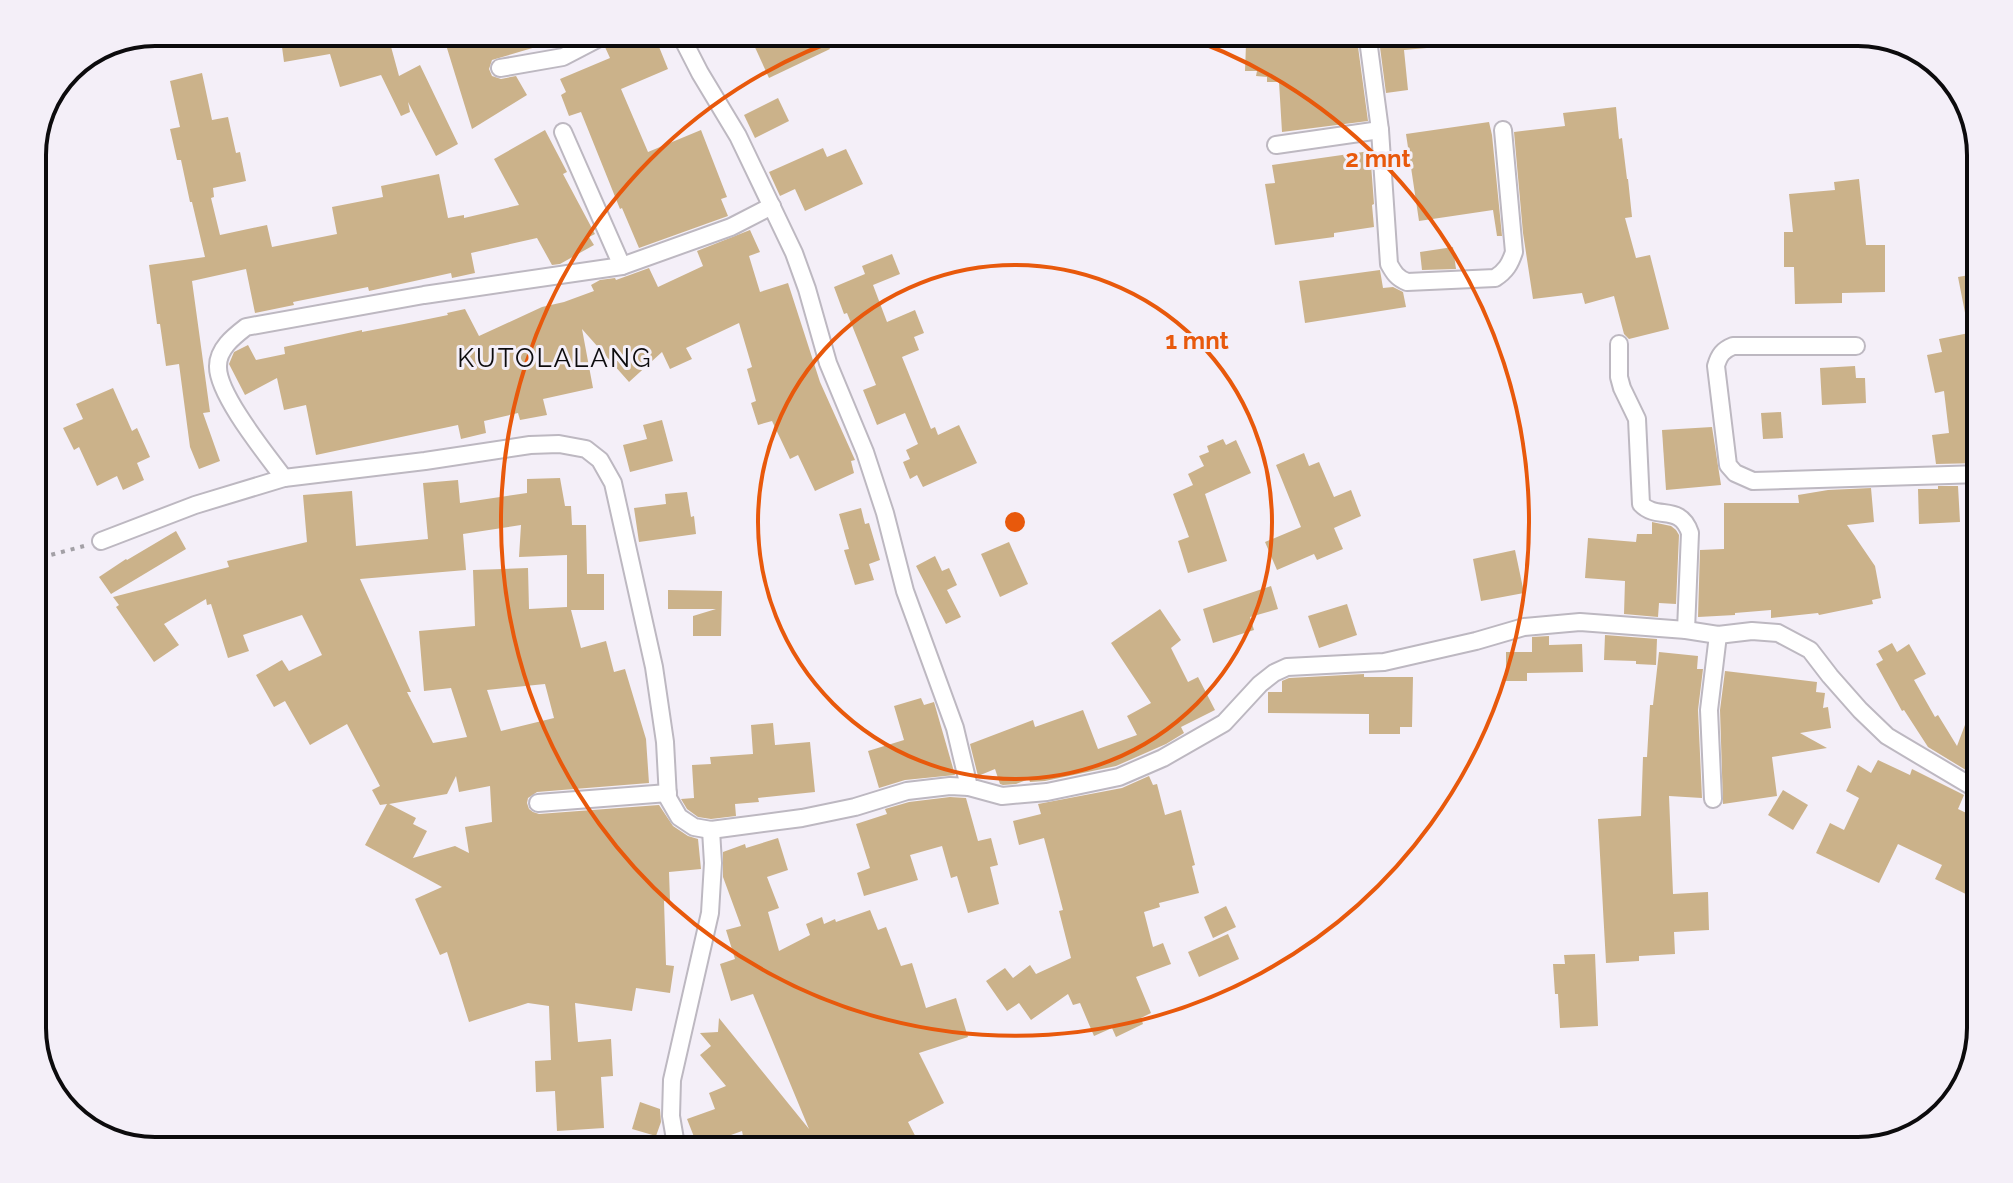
<svg xmlns="http://www.w3.org/2000/svg" width="2013" height="1183" viewBox="0 0 2013 1183" font-family="Raleway,sans-serif">
	<style>
		.building { fill: #cbb28a; fill-rule: evenodd }
		.lines { fill: none; stroke-linecap: round; stroke-linejoin: round }
		.street-casing { stroke: #bdb8c1; stroke-width: 20 }
		.path { stroke: #a3a0a6; stroke-width: 4; stroke-dasharray: 4 6; stroke-linecap: butt }
		.street { stroke: #fff; stroke-width: 16 }
		.ring { fill: none; stroke: #e8590c; stroke-width: 4 }
		.labels { text-anchor: middle; dominant-baseline: central; stroke-width: 6; stroke-linejoin: round; paint-order: stroke }
		.quarter-label { font-size: 26px; letter-spacing: 2px; fill: #0c0b0d; stroke: #f4eff8 }
		.rim { fill: none; stroke: #0c0b0d; stroke-width: 4 }
		.centre { fill: #e8590c; stroke: #f4eff8; stroke-width: 4 }
		.ring-label { font-size: 24px; text-anchor: middle; font-weight: bold; fill: #e8590c; stroke: #f4eff8; stroke-width: 6; stroke-linejoin: round; paint-order: stroke }
	</style>
	<rect width="100%" height="100%" fill="#f4eff8"/>
	<g class="building">
		<path d="M280,32H353L354,40L380,32H387L399,76L420,65L458,144L436,156L408,102L410,112L401,116L381,75L340,87L330,54L284,62Z"/>
		<path d="M442,32H572L573,36L492,60L489,69L492,76L501,79L516,76L527,95L472,129Z"/>
		<path d="M633,32H653L668,69L621,89L648,152L701,130L727,197L721,199L728,216L639,248L622,208L620,209L581,112L569,116L561,95L566,92L560,79L610,58L605,47Z"/>
		<path d="M748,32H822L830,49L769,78Z"/>
		<path d="M1266,32H1356L1368,121L1282,132L1279,82H1267V77L1256,76L1257,71H1245L1246,44L1267,45Z"/>
		<path d="M1378,32H1425L1427,48L1404,50L1408,90L1386,93Z"/>
		<path d="M202,73L212,120L228,117L236,153L240,152L246,181L213,188L214,197L211,198L220,235L267,225L272,247L337,234L332,207L383,197L381,186L439,174L448,218L464,215V218L519,205L494,159L545,130L567,172L563,174L595,234L589,237L594,245L560,264L552,265L537,238L471,253L475,273L452,278L451,273L369,291L368,287L293,302L294,305L255,313L246,269L192,281L210,412L203,413L220,461L199,469L190,447L179,364L166,366L160,324H157L149,265L205,257L192,202H190L181,160H177L170,129L180,127L170,81Z"/>
		<path d="M778,98L789,121L755,138L744,115Z"/>
		<path d="M1616,107L1619,139L1622,138L1627,179H1628L1632,217L1625,218L1636,258L1650,255L1669,329L1629,339L1624,334L1614,296L1585,304L1582,293L1533,299L1523,233L1514,132L1565,126L1563,113Z"/>
		<path d="M1489,122L1492,135L1502,236H1497L1493,210L1419,221L1406,134Z"/>
		<path d="M823,148L827,157L846,149L863,184L805,211L795,189L780,196L769,172Z"/>
		<path d="M1370,151L1374,204L1372,205L1374,227L1334,233V237L1275,245L1265,184L1275,183L1272,165Z"/>
		<path d="M1859,179L1866,245H1885V292L1842,293V303L1795,304L1794,267H1784V232H1793L1789,194L1835,190L1834,182Z"/>
		<path d="M750,230L760,252L749,256L760,292L788,283L820,382L855,460L851,461L854,473L815,491L798,455L790,459L772,421L758,425L751,403L756,401L747,369L752,367L739,323L686,348L692,359L670,369L662,352L629,382L582,329L593,388L543,399L547,415L520,420L518,413L484,421L486,433L461,439L458,425L316,455L306,405L284,410L277,378L245,395L229,364L234,352L248,345L256,360L285,354L284,347L362,330V332L404,324L448,315L447,313L465,309L479,336L542,307L564,302L594,291L591,285L600,280L615,278L616,280L649,268L658,287L703,266L697,251Z"/>
		<path d="M1453,247L1456,269L1422,270L1420,252Z"/>
		<path d="M892,254L900,274L873,285L887,322L915,310L924,333L914,337L919,350L902,357L931,429L935,427L938,435L959,425L977,463L923,487L917,475L910,479L903,462L910,459L906,450L918,444L905,413L877,425L863,390L876,385L847,313L844,314L834,287L865,274L862,266Z"/>
		<path d="M1380,270L1383,288L1393,287L1403,292L1406,307L1305,323L1299,281Z"/>
		<path d="M1981,273V463L1936,464L1932,435L1949,433L1944,391L1935,393L1927,355L1942,352L1939,339L1969,333L1958,277Z"/>
		<path d="M1855,366L1856,378H1865L1866,403L1822,405L1820,368Z"/>
		<path d="M113,388L132,431L137,428L150,457L137,463L144,480L123,490L117,476L97,486L79,447L74,450L63,428L83,419L76,404Z"/>
		<path d="M1781,412L1783,438L1763,439L1761,413Z"/>
		<path d="M662,420L673,461L630,472L623,445L647,439L643,425Z"/>
		<path d="M1712,427L1721,485L1666,490L1662,430Z"/>
		<path d="M1223,439L1226,445L1236,440L1251,473L1205,494L1227,561L1188,573L1178,541L1189,537L1173,494L1193,485L1188,474L1204,466L1199,456L1209,452L1207,446Z"/>
		<path d="M1304,453L1309,466L1319,462L1334,497L1351,490L1361,516L1334,528L1343,549L1317,560L1314,554L1277,570L1265,542L1301,527L1276,465Z"/>
		<path d="M560,478L565,506H571L572,525H586L587,574H604V610H571L581,648L606,641L614,672L625,669L646,739L649,783L537,792L528,798L527,803L529,809L533,812L539,814L659,805L673,826L688,836L698,839L701,869L669,872L670,901H664L666,965L674,966L670,993L636,988L632,1011L575,1003L578,1042L611,1039L613,1076L601,1077L604,1128L557,1131L555,1091L536,1092L535,1061L551,1060L549,1006L528,1003L469,1022L447,952L440,955L415,899L442,887L365,845L387,804L380,805L372,790L380,786L347,724L310,745L285,701L274,707L256,675L282,660L289,671L322,655L302,615L243,635L249,651L228,658L211,604L207,605L206,599L164,624L179,645L154,662L116,607L119,605L113,597L229,567L227,561L307,542L303,495L352,491L356,546L428,539L423,483L458,480L460,503L527,493V479ZM521,525L519,557L567,555V607L529,609L528,568L473,570L475,626L419,631L424,691L451,688L467,737L433,743L407,692H411L360,579L466,570L463,534ZM545,684L554,718L501,731L487,690ZM456,776L459,792L490,786L492,822L465,827L469,853L455,846L413,858L427,831L413,824L416,818L389,804L447,794Z"/>
		<path d="M1938,486H1958L1960,522L1919,524L1918,489H1938Z"/>
		<path d="M1871,488L1874,522L1847,525L1875,566L1881,598L1872,600L1873,604L1819,615L1818,613L1771,618V610L1735,613V615L1698,617L1700,550L1724,549V503H1799L1798,495L1828,490Z"/>
		<path d="M687,492L691,517L694,516L696,534L639,542L634,508L666,504L665,494Z"/>
		<path d="M861,508L865,524L869,523L880,560L869,564L874,580L855,585L844,550L849,549L839,514Z"/>
		<path d="M1652,522L1671,526L1676,530L1679,535L1676,604L1659,603L1658,617L1624,614L1625,581L1585,578L1588,538L1636,542L1637,534H1652Z"/>
		<path d="M176,531L186,549L111,594L99,577L126,559L127,560Z"/>
		<path d="M1009,542L1028,584L1000,597L981,554Z"/>
		<path d="M1515,550L1524,593L1481,601L1473,559Z"/>
		<path d="M935,556L942,571L949,568L957,585L947,590L961,617L946,624L916,566Z"/>
		<path d="M1271,586L1278,609L1250,617L1254,630L1213,643L1203,609Z"/>
		<path d="M668,590L722,591L721,636H693V616L716,609H668Z"/>
		<path d="M1347,604L1357,635L1319,648L1308,616Z"/>
		<path d="M1160,609L1181,640L1171,648L1188,682L1198,677L1215,710L1181,727L1184,733L1166,744L1116,766L1045,781L1030,782L1029,779L1016,784L1003,785L1000,784L995,769L978,776L970,744L1033,720L1035,727L1083,710L1098,749L1137,735L1127,716L1151,703L1111,643Z"/>
		<path d="M1605,635L1657,639L1656,665L1636,664V661L1604,660Z"/>
		<path d="M1549,636V645L1582,644L1583,672L1527,673V681H1506V652H1532V637Z"/>
		<path d="M1892,643L1897,652L1909,644L1926,674L1914,680L1935,717L1938,715L1957,746L1968,717L1981,722V775L1975,773L1974,775L1928,747L1904,710L1902,711L1876,664L1883,660L1878,651Z"/>
		<path d="M1659,652L1698,656L1697,669H1703L1698,710L1702,798L1669,796L1673,894L1708,892L1709,930L1674,932L1675,954L1639,956V961L1606,963L1598,819L1641,816L1643,757H1647L1650,705H1653Z"/>
		<path d="M1725,671L1817,682L1816,692L1825,693L1823,708L1828,707L1831,728L1800,733L1827,748L1772,757L1777,796L1723,804L1720,710Z"/>
		<path d="M1364,674V677H1413L1412,727H1400V734H1369V714L1268,713V692H1282V681L1289,678Z"/>
		<path d="M921,698L924,705L934,702L955,775L905,780L879,788L868,751L904,740L894,706Z"/>
		<path d="M773,723L775,745L810,742L815,792L758,798L759,802L735,804L736,816L711,819L698,817L687,809L681,799L694,798L692,765L711,764L710,757L753,754L751,725Z"/>
		<path d="M1878,760L1910,775L1912,769L1964,795L1958,809L1981,820V883L1974,898L1935,879L1942,865L1898,844L1879,883L1816,853L1830,823L1844,830L1859,798L1846,791L1858,765L1871,773Z"/>
		<path d="M1149,776L1153,785L1157,784L1165,815L1181,810L1195,865L1192,866L1199,893L1159,903L1160,907L1144,912L1153,947L1163,943L1171,964L1136,977L1151,1013L1141,1018L1143,1024L1116,1037L1112,1028L1094,1036L1080,1003L1073,1005L1068,994L1031,1020L1019,1003L1007,1011L986,981L1005,968L1013,978L1030,965L1036,974L1071,958L1059,911L1063,910L1044,838L1019,845L1013,821L1041,814L1038,804L1122,788Z"/>
		<path d="M1783,790L1808,805L1793,830L1768,815Z"/>
		<path d="M950,797L966,798L978,841L991,838L998,865L990,867L999,904L968,913L957,876L951,878L942,846L910,855L918,880L864,896L857,873L870,868L856,824L887,814L885,809L909,802Z"/>
		<path d="M778,838L788,870L767,877L779,908L768,912L779,951L810,935L806,924L822,917L824,924L835,919L836,922L870,910L878,930L886,927L901,966L912,963L926,1008L956,998L968,1037L919,1053L944,1103L908,1122L923,1151H806L803,1144L770,1151H746L742,1131L698,1147L687,1119L715,1109L709,1093L726,1086L700,1055L711,1046L700,1033L718,1032L719,1018L809,1129L753,994L731,1001L720,964L735,959L726,930L741,926L723,877V852L745,844L746,848Z"/>
		<path d="M1226,906L1236,927L1213,938L1204,917Z"/>
		<path d="M1228,934L1239,959L1199,977L1188,952Z"/>
		<path d="M1595,954L1598,1026L1560,1028L1558,994H1555L1553,964H1565L1564,955Z"/>
		<path d="M640,1102L660,1109L661,1122L656,1136L632,1129Z"/>
	</g>
	<g class="lines">
		<defs>
			<g id="street">
				<path d="M679,32L700,73L738,136L794,253L807,289L828,363L865,452L885,513L905,591L955,728L969,787L1002,796L1047,792L1119,777L1163,758L1224,723L1260,684L1274,673L1287,667L1384,662L1476,641L1524,627L1580,622L1686,630L1718,635L1752,631L1778,633L1810,650L1830,676L1860,710L1887,736L1981,792"/>
				<path d="M1367,32L1380,130L1389,264C1394,273 1397,278 1407,282L1495,278C1506,271 1510,264 1514,252L1503,130"/>
				<path d="M500,68L563,57L611,32"/>
				<path d="M563,132L622,266"/>
				<path d="M1276,145L1380,130"/>
				<path d="M1619,344V377L1622,388L1637,419L1641,504C1657,521 1680,503 1690,533L1686,630"/>
				<path d="M1856,346H1733C1723,350 1719,355 1716,366L1728,465L1735,473L1753,481L1981,474"/>
				<path d="M284,478C267,455 217,394 218,366C218,349 233,337 246,327L424,295L622,266L731,227L772,206"/>
				<path d="M101,541L195,505L284,478L425,461L530,445L559,444L586,449L600,460L613,483L654,667L665,742L668,798L679,817L694,827L711,830L802,818L855,807L907,791L950,786L969,787"/>
				<path d="M1713,799L1709,710L1718,635"/>
				<path d="M538,803L668,793"/>
				<path d="M677,1151L671,1116L672,1080L710,913L713,863L711,830"/>
			</g>
		</defs>
		<use href="#street" class="street-casing"/>
		<path class="path" d="M32,560L84,546"/>
		<use href="#street" class="street"/>
	</g>
	<g class="ring">
		<circle cx="1015" cy="522" r="257"/>
		<path d="M1174 33A514 514 0 1 1 856 33"/>
	</g>
	<g class="labels">
		<g class="quarter-label">
			<text x="555" y="358">KUTOLALANG</text>
		</g>
	</g>
	<path d="M0 0H2013V1183H0ZM155 46H1858A109 109 0 0 1 1967 155V1028A109 109 0 0 1 1858 1137H155A109 109 0 0 1 46 1028V155A109 109 0 0 1 155 46Z" fill="#f4eff8" fill-rule="evenodd"/>
	<path class="rim" d="M155 46H1858A109 109 0 0 1 1967 155V1028A109 109 0 0 1 1858 1137H155A109 109 0 0 1 46 1028V155A109 109 0 0 1 155 46Z"/>
	<circle cx="1015" cy="522" r="12" class="centre"/>
	<g class="ring-label">
		<text x="1378" y="167">2 mnt</text>
		<text x="1197" y="349">1 mnt</text>
	</g>
</svg>
